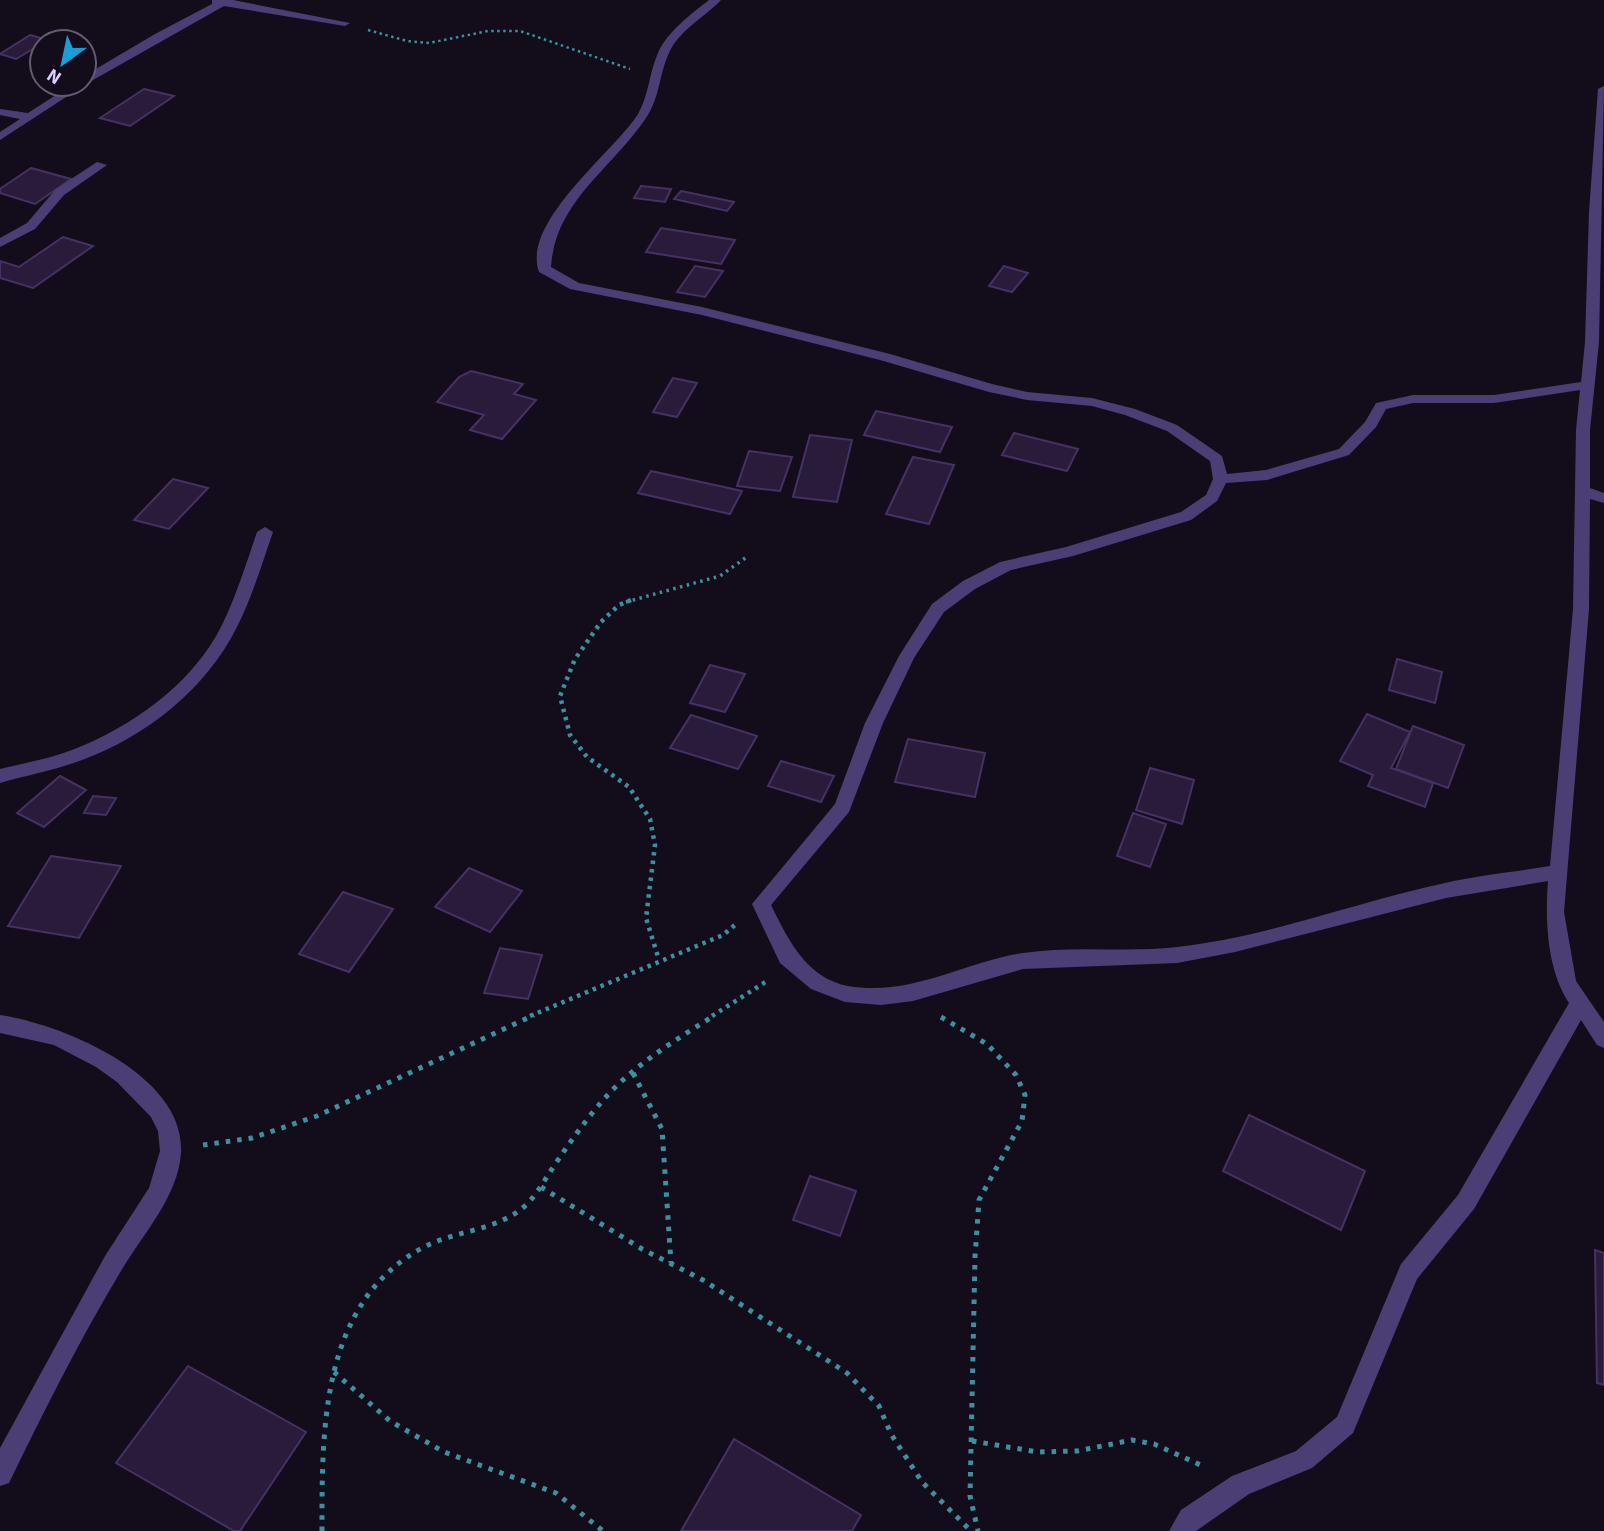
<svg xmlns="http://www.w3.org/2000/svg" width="1604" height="1531" viewBox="0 0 1604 1531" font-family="'Source Sans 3',sans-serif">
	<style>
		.building { fill: #281c3a; stroke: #453163; stroke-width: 2 }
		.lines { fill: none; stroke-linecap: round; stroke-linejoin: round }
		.path-far3 { stroke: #3b91a0; stroke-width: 2.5; stroke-dasharray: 2.5 3.5; stroke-linecap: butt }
		.path-far2 { stroke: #3b91a0; stroke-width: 3.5; stroke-dasharray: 2.5 4.5; stroke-linecap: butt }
		.path-far1 { stroke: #3b91a0; stroke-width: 4.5; stroke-dasharray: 3.5 5; stroke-linecap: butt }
		.path { stroke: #3b91a0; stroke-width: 5; stroke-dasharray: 4.5 7; stroke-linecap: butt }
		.minor { fill: #4b3e75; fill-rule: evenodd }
	</style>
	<rect width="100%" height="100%" fill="#130d1b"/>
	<g class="building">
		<path d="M30,35L48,40L16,59L0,54Z"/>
		<path d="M144,89L174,96L130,126L100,118Z"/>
		<path d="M31,168L71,179L35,204L0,193V189Z"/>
		<path d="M641,186L671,189L665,202L634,198Z"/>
		<path d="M681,191L734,202L727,211L674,199Z"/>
		<path d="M661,228L735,240L721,264L646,252Z"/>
		<path d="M63,237L93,246L33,288L0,278V261L19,267Z"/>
		<path d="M695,266L723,271L705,297L677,292Z"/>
		<path d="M1004,266L1028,273L1012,292L989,286Z"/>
		<path d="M471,371L523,384L514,394L536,400L502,439L470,430L484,415L437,402L459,377Z"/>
		<path d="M673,378L697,383L677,417L653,412Z"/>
		<path d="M876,411L952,427L940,452L864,435Z"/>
		<path d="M1014,433L1078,449L1067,471L1002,455Z"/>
		<path d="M810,435L852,440L837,502L793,497Z"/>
		<path d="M749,451L792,457L780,491L737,486Z"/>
		<path d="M913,457L954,465L929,524L886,514Z"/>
		<path d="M651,471L742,491L730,514L638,493Z"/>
		<path d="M173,479L208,488L169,529L134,520Z"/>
		<path d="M1397,659L1442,672L1435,703L1389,690Z"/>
		<path d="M710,665L745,674L725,712L690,703Z"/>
		<path d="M1367,714L1410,732L1391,768L1433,783L1425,807L1368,786L1373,775L1340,761Z"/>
		<path d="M691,715L757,736L738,769L670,748Z"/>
		<path d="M1413,726L1464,745L1448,788L1396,769Z"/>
		<path d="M908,739L985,753L975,797L895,782Z"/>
		<path d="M781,761L834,776L821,802L768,786Z"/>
		<path d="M1150,768L1194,780L1182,824L1136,810Z"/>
		<path d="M60,776L86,790L44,827L17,813Z"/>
		<path d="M93,796L116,798L106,815L84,813Z"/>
		<path d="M1133,813L1166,824L1150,867L1117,856Z"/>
		<path d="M51,856L121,866L79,938L8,926Z"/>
		<path d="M469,868L522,891L490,932L435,907Z"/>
		<path d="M343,892L393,909L349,972L299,954Z"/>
		<path d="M500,948L542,955L528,999L484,993Z"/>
		<path d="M1249,1115L1365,1171L1341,1230L1223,1171Z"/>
		<path d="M810,1176L856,1191L840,1236L793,1220Z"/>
		<path d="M1595,1250L1604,1253V1385L1597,1383Z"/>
		<path d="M188,1366L306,1432L240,1531H234L116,1463Z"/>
		<path d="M734,1439L861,1515L852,1531H681Z"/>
	</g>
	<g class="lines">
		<path class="path-far3" d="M368,30L407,41L429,43L488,31H520L630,69"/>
		<path class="path-far2" d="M626,602L720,576L748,556"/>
		<g class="path-far1">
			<path d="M631,600L619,605L601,622L575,659L560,696L570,735L587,757L629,787L650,819L655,845L646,918L659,960"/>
			<path d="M530,1016L723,935L736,924"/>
			<path d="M712,1016L767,981"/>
		</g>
		<g class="path">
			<path d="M941,1017L987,1044L1016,1075L1025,1095L1022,1121L979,1200L975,1257L970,1496L978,1531"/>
			<path d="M633,1073L662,1129L671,1263"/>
			<path d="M203,1145L252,1138L317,1116L534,1015"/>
			<path d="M541,1187L642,1249L703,1280L847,1373L879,1406L891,1434L922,1482L971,1531"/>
			<path d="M334,1372L390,1421L444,1452L556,1493L603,1531"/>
			<path d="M972,1441L1038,1452L1077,1451L1132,1440L1154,1444L1205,1467"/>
			<path d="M322,1531C322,1430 320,1302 424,1247C456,1230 498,1231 526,1205C538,1193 545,1179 554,1166C568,1145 582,1125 598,1106C629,1068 674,1041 715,1015"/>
		</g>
		<g class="minor">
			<path d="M212,0H233L350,23L345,26L224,6L86,84L0,140V132L20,119L0,115V109L28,113L73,84H84V76L155,34L212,4Z"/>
			<path d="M709,0H721C705,17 679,30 669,53C659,74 660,98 646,118C612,169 555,201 551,267L579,283L702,307L890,354L992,384L1027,392L1092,398L1135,409L1177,425L1222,456L1227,474L1266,470L1339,449L1365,422L1376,403L1413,395H1494L1581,382L1585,342L1589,212L1598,89L1604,86L1599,342L1590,430V488L1604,493V503L1590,499L1589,609L1564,912L1576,981L1604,1022V1048L1597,1045L1581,1020L1474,1209L1417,1279L1353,1433L1312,1468L1249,1494L1196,1531H1169L1181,1510L1232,1476L1296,1451L1337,1417L1401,1264L1458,1195L1569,1003C1547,969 1545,921 1548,881L1446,898L1235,952L1177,963L1023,969L913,1001L881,1005L845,1002L811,989L780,963L752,904L835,804L865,723L899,656L932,604L963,581L1000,562L1066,547L1181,512L1206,495L1213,479L1210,461L1167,431L1125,415L1092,406L1027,400L989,392L880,360L702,315L570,289L539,272C521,222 614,152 638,114C649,95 649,73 658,53C667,32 691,14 709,0ZM1580,390L1576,430L1573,609L1550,866C1515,872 1479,875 1445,883C1356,902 1268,937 1177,947C1126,953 1074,945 1023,953C964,962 911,997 848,986C806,978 788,939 771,905L849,812L883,723L914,658L944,612L975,589L1011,570L1073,556L1191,520L1217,501L1226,483L1267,480L1349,455L1376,427L1386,409L1413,403H1494Z"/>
			<path d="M97,162L107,165L64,195L35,229L0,247V238L27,223L56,189Z"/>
			<path d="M265,527L273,532C262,564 252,597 237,627C206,689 147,736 82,760C56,770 27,775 0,783V769C24,763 49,759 72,750C132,727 192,684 221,627C236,597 246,564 257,532Z"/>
			<path d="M0,1015C62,1024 186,1075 181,1153C178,1197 142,1235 121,1271C80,1339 44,1411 9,1483L0,1486V1448L105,1256L149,1188L160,1151L158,1131L151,1117L117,1082L96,1067L54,1045L0,1033Z"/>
		</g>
	</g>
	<g transform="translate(63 63) rotate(213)"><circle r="33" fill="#130d1b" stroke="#635a74" stroke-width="2"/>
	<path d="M0-5L12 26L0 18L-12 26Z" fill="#1b9ed8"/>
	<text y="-10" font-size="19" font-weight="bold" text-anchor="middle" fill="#dbcef9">N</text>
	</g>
</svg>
